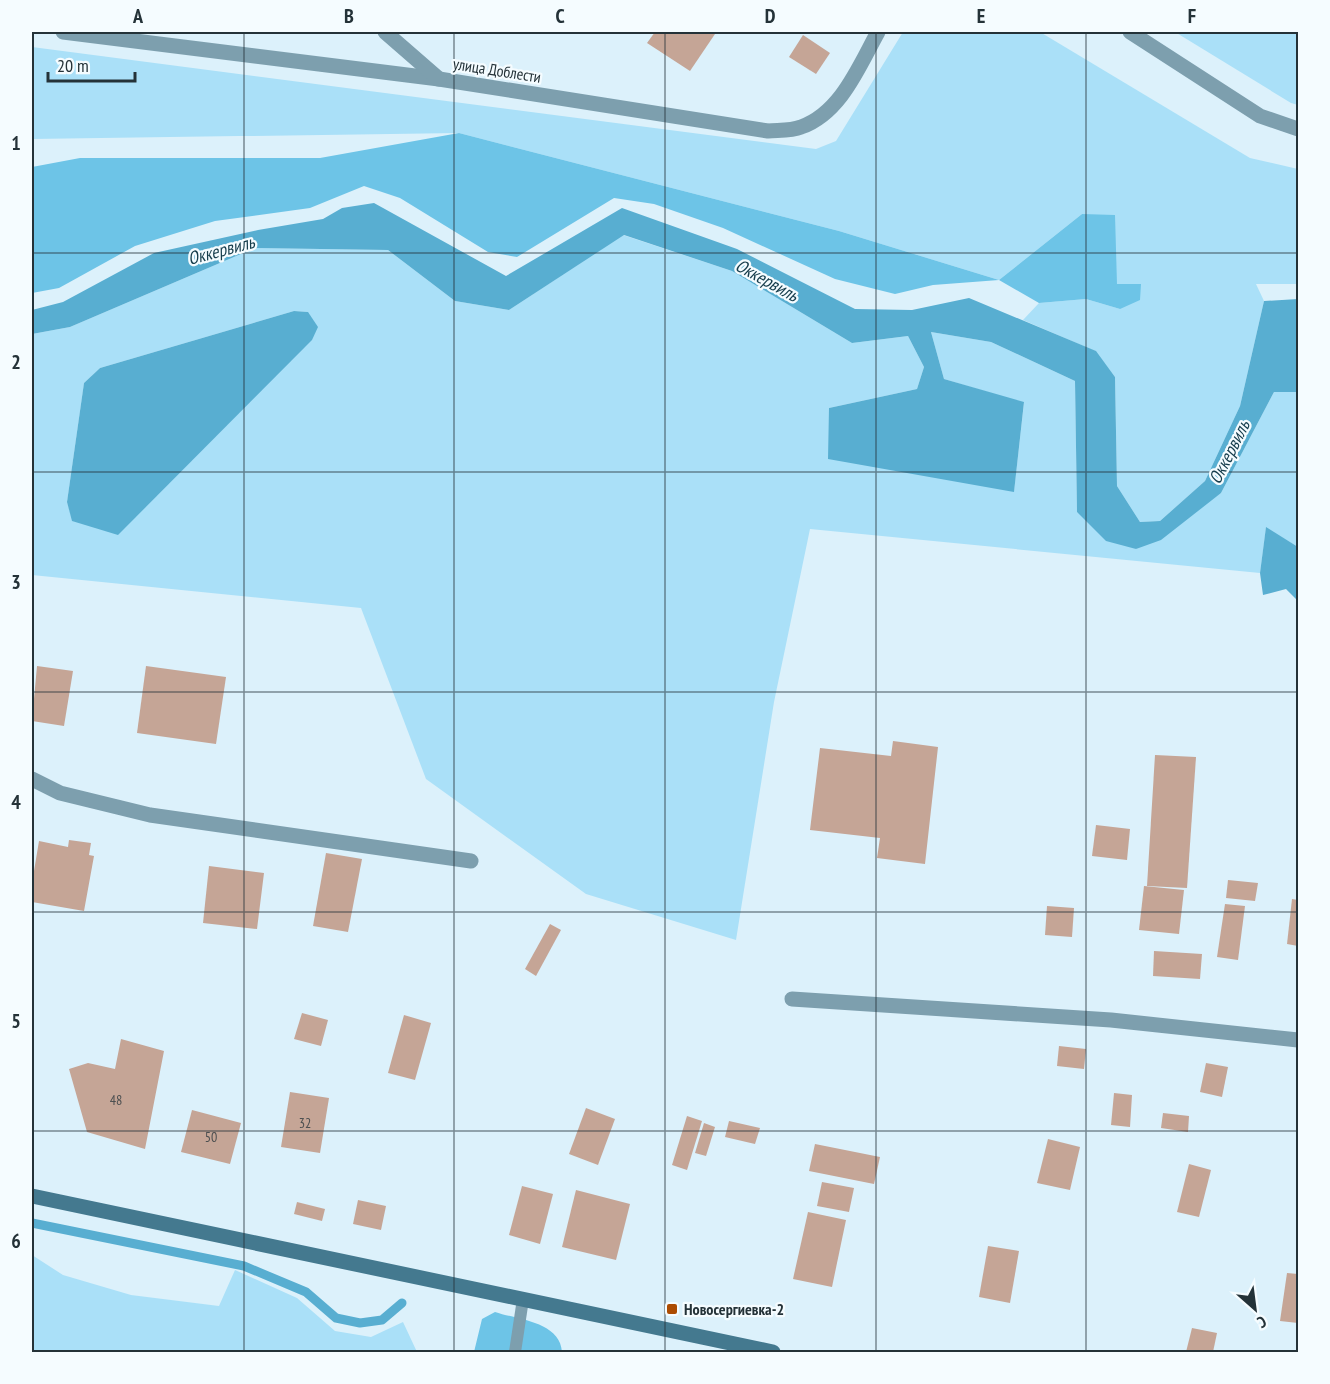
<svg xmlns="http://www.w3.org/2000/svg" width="1330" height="1384" viewBox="0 0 1330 1384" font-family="'PT Sans Narrow',sans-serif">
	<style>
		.green { fill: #aae0f8; fill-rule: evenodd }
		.forest { fill: #6dc4e7 }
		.water { fill: #58aed1 }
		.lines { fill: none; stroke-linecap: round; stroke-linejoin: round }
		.stream { stroke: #58aed1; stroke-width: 9 }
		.building { fill: #c5a596 }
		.lane { stroke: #7d9fae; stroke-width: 12 }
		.street { stroke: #7d9fae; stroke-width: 15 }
		.secondary { stroke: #44798f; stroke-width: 15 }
		.grid { fill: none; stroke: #243238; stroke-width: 1.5; stroke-opacity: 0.55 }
		.poi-dot { fill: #ac4c02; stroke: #f5fcff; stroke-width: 2 }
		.labels { text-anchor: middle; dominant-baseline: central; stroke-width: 4.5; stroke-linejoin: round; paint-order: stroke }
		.number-label { font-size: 14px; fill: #4c4f50 }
		.street-label { font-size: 16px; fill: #243238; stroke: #f5fcff }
		.poi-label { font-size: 16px; font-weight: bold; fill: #243238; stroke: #f5fcff; text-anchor: start }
		.water-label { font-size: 18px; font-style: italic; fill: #163d4c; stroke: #f5fcff }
		.neatline { fill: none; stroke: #243238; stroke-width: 2 }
		.grid-label { font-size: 20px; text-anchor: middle; font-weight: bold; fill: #243238 }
	</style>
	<rect width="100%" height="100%" fill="#dcf1fb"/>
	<g class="green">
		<path d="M903,32H1040L1250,158L1298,169V284H1256L1264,301L1240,406L1205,481L1160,521L1140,522L1117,486L1115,377L1095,351L1023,320L1039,303L1086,299L1120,309L1117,284L1082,214L999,280L839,231L459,133L32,139V47L816,149L836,141Z"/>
		<path d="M1175,32H1298V105L1291,103Z"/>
		<path d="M623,235L732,271L852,343L908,336L924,367L917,389L829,408L1014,491L1024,403L944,379L931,332L991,342L1075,381L1077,512L1136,549L1221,493L1274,392H1298V547L1266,528L1260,573L810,529L774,702L736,940L586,894L426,779L361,608L32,575V334L70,327L255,248L388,250L455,301L509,310ZM294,311L308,312L73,521L67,502L84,383L100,368Z"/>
		<path d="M32,1255L63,1275L131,1295L219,1306L235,1270L297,1298L335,1331L371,1337L403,1322L417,1352H32Z"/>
	</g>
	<g class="forest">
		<path d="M459,133L839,231L999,280L1082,214L1115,215L1117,284H1141L1140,300L1120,309L1086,299L1039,303L999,280L933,285L895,294L835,279L723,228L654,204L614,198L517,257L488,252L400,198L364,186L310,208L215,221L135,246L59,288L32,293V167L80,158H320Z"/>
		<path d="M495,1312C519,1320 560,1322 562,1352H474L482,1319Z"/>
	</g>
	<g class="water">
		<path d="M374,203L506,276L622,208L737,249L855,309L912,310L969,298L1096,351L1115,377L1117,486L1140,522L1160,521L1205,481L1240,406L1264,301L1298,299V392H1274L1221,493L1161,540L1136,549L1106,541L1077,512L1075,381L991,342L931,332L944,379L1024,402L1014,492L828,459L829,408L917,389L924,367L908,336L852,343L732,271L624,235L509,310L455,301L388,250L255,248L70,327L32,334V310L63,302L154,253L258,230L323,219L342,208Z"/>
		<path d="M294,311L308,312L318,327L312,340L118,535L72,521L67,502L84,383L100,368Z"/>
		<path d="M1266,527L1298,547V601L1286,589L1263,595L1260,573Z"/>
	</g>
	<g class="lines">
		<path class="stream" d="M32,1223L244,1266L306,1292L336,1318L360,1323L382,1320L402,1303"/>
	</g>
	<g class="building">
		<path d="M655,32H710L715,34L690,71L647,43Z"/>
		<path d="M803,35L830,53L816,74L789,57Z"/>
		<path d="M37,666L73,671L64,726L32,721Z"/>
		<path d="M146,666L226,677L216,744L137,733Z"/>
		<path d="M893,741L938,747L925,864L877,858L880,838L810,830L820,748L891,756Z"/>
		<path d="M1155,755L1196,757L1187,888L1147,886Z"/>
		<path d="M1096,825L1130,829L1127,860L1092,856Z"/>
		<path d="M69,840L91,843L89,855L94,856L84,911L32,902V883L39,841L68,847Z"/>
		<path d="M326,853L362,859L348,932L313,926Z"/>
		<path d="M209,866L264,873L257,929L203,923Z"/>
		<path d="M1228,880L1258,883L1255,901L1226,898Z"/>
		<path d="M1144,886L1184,890L1179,934L1139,930Z"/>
		<path d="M1292,899L1298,900V946L1287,944Z"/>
		<path d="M1225,904L1245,906L1238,960L1217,957Z"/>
		<path d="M1047,906L1074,908L1072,937L1045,935Z"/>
		<path d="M550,924L561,930L536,976L525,969Z"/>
		<path d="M1154,951L1202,954L1200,979L1153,976Z"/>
		<path d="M302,1013L328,1020L321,1046L294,1039Z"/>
		<path d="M404,1015L431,1023L415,1080L388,1073Z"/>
		<path d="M121,1039L164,1051L145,1149L87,1132L69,1069L88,1063L115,1069Z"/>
		<path d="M1059,1046L1086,1049L1084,1069L1057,1066Z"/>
		<path d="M1206,1063L1228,1067L1222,1097L1200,1092Z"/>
		<path d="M290,1092L329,1098L320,1153L281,1147Z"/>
		<path d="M1114,1093L1132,1095L1130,1127L1111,1125Z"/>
		<path d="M586,1108L615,1119L598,1165L569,1154Z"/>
		<path d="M192,1110L241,1123L230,1164L181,1152Z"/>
		<path d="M1163,1113L1189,1116L1188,1132L1161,1128Z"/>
		<path d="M687,1116L702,1121L687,1170L672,1165Z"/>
		<path d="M729,1121L760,1128L755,1144L725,1137Z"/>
		<path d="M704,1123L715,1127L706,1156L695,1153Z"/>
		<path d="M1048,1139L1080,1147L1070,1190L1037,1183Z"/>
		<path d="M815,1144L880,1157L874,1184L809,1171Z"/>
		<path d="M1189,1164L1211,1170L1199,1217L1177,1212Z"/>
		<path d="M822,1182L854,1188L849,1212L817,1206Z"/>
		<path d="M522,1186L553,1194L540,1244L509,1235Z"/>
		<path d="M576,1190L630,1204L616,1260L562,1247Z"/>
		<path d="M358,1200L386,1206L381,1230L353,1224Z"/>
		<path d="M297,1202L325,1209L322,1221L294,1214Z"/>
		<path d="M808,1212L846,1220L832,1287L793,1279Z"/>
		<path d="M988,1246L1019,1251L1010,1303L979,1297Z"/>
		<path d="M1287,1273L1298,1274V1323L1280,1321Z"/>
		<path d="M1192,1328L1217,1333L1213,1352H1186Z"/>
	</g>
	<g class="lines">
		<path class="lane" d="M515,1352L523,1299"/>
		<g class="street">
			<path d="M63,32L439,79L768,131C778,130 791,131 801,127C841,113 859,66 878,32"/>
			<path d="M385,32L439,79"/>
			<path d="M1130,32L1260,116L1298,129"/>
			<path d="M32,779L60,793L150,815L471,861"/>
			<path d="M792,999L1111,1020L1298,1040"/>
		</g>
		<path class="secondary" d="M32,1196L773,1352"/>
	</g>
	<path class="grid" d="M244,32V1352M454,32V1352M665,32V1352M876,32V1352M1086,32V1352M32,253H1298M32,472H1298M32,692H1298M32,912H1298M32,1131H1298"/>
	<rect class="poi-dot" x="666" y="1303" width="12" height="12" rx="3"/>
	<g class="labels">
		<g class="number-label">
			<text x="116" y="1100">48</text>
			<text x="305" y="1123">32</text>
			<text x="211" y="1137">50</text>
		</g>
		<g class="street-label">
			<text transform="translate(497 70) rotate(9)">улица Доблести</text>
		</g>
		<g class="poi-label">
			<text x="684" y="1309">Новосергиевка-2</text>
		</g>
		<g class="water-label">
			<text transform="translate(221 250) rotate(-15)">Оккервиль</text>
			<text transform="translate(767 280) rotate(29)">Оккервиль</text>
			<text transform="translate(1229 452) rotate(-63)">Оккервиль</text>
		</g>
	</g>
	<rect width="1330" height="1384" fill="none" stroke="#f5fcff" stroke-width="66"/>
	<g transform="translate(1255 1309) rotate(152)" stroke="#f5fcff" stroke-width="4.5" paint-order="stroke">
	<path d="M0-4.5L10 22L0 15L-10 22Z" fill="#243238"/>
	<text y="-9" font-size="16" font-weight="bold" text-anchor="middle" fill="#243238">С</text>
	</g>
	<path d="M48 72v9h87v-9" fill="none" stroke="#243238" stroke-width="3"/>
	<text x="57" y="72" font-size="18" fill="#243238" stroke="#f5fcff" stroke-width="4.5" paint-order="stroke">20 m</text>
	<rect x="33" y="33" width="1264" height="1318" class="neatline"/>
	<g class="grid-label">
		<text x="138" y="23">A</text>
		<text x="349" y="23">B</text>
		<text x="560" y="23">C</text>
		<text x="770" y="23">D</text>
		<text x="981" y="23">E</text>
		<text x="1192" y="23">F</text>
		<text x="16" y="150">1</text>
		<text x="16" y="369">2</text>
		<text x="16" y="589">3</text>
		<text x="16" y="809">4</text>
		<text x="16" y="1028">5</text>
		<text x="16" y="1248">6</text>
	</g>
</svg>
